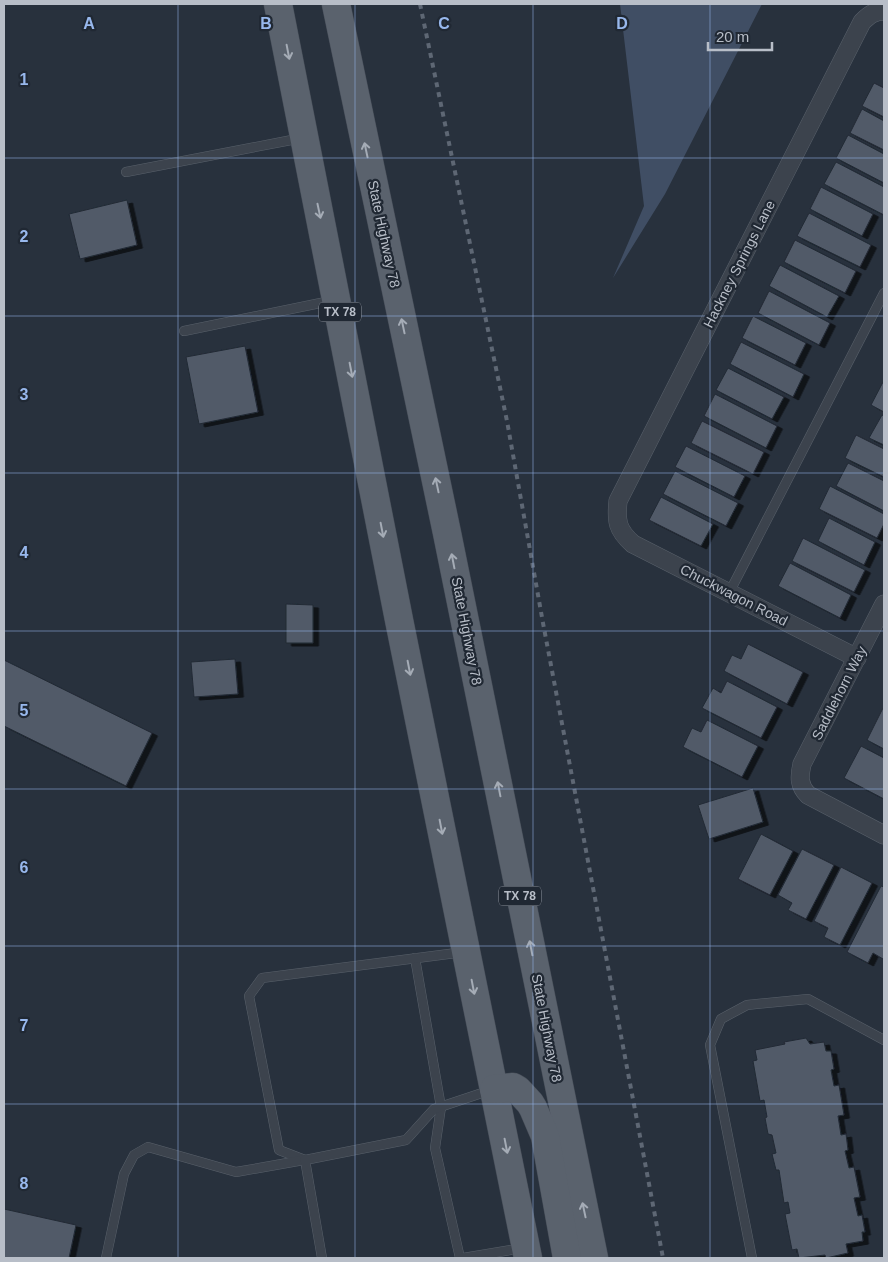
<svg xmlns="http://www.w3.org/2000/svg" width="888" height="1262" viewBox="0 0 888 1262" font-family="Helvetica,sans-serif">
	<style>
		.water { fill: #404e64 }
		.building { fill: #515a68; stroke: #222a35; filter: url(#shadow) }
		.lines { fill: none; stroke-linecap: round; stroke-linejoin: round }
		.service-casing { stroke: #59616b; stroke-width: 10 }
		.minor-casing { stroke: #59616b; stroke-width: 19 }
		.primary-casing { stroke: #454c57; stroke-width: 29 }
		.service { stroke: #3c434d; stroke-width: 9 }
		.minor { stroke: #3c434d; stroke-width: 18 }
		.primary { stroke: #5a626d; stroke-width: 28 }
		.rail { stroke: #5e6774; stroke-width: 4; stroke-dasharray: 5 5; stroke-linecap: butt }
		.oneway { stroke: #a5acb6 }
		.grid { fill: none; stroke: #98b8ed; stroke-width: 1; stroke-opacity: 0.55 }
		.labels { text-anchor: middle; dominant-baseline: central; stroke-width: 4.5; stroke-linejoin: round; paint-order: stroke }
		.shield { fill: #202833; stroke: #8a919b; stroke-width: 1 }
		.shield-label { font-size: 12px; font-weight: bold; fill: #b8bec8 }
		.street-label { font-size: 14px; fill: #b8bec8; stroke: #202833 }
		.grid-label { font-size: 16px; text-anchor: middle; font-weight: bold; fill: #98b8ed; stroke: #202833; stroke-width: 4.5; stroke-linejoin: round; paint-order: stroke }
	</style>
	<defs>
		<filter id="shadow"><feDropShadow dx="5.5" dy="3" stdDeviation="0" flood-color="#0009"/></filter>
	</defs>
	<rect width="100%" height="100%" fill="#28313d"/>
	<path class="water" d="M620,4H762L665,194L613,278L644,206Z"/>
	<g class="building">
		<path d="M874,83L884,88V117L862,106Z"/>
		<path d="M862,109L884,121V150L850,133Z"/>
		<path d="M848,135L884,154V183L836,158Z"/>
		<path d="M836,162L884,187V215L824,184Z"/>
		<path d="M821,187L873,214L862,236L810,209Z"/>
		<path d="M127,200L137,245L80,259L69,214Z"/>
		<path d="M809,213L871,245L860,267L797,236Z"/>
		<path d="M795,240L856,271L845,293L784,262Z"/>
		<path d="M780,265L839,296L827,317L769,286Z"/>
		<path d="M769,291L830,323L819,345L758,313Z"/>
		<path d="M753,316L806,343L795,365L742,338Z"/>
		<path d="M741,342L804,374L793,397L730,364Z"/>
		<path d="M245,346L258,412L199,424L186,357Z"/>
		<path d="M728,368L784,397L772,419L716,390Z"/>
		<path d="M883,382L884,383V412L871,405Z"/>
		<path d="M715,394L777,426L766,448L704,416Z"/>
		<path d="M882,415L884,416V445L869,438Z"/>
		<path d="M702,421L764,452L753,474L691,443Z"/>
		<path d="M856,435L884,449V477L845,458Z"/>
		<path d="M686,446L745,476L734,497L675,467Z"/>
		<path d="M848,463L884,481V511L836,486Z"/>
		<path d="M675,471L738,503L726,526L663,494Z"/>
		<path d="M830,486L884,514V524L877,538L819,509Z"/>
		<path d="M661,497L713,524L701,546L649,520Z"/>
		<path d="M829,518L875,542L864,565L818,541Z"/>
		<path d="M803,538L865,570L854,592L792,561Z"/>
		<path d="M790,563L851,595L840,618L778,586Z"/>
		<path d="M286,604L313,605V643H286Z"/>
		<path d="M748,644L803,672L787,704L724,671L732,655L741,659Z"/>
		<path d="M235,659L238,694L194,697L191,662Z"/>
		<path d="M4,660L152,733L126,786L4,726Z"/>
		<path d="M727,681L777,707L761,738L702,708L713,688L721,693Z"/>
		<path d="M883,708L884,709V749L867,740Z"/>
		<path d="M707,720L758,746L742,777L683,747L692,728L701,732Z"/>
		<path d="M861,746L884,758V799L844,778Z"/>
		<path d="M753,788L763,822L709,839L698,805Z"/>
		<path d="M761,834L793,851L770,895L738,879Z"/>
		<path d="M802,849L834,865L806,919L788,910L792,903L778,895Z"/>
		<path d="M841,867L872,883L840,945L824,937L828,928L814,921Z"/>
		<path d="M881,886L884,887V957L883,959L873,953L868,963L847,952Z"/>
		<path d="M806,1038L810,1044L824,1042L826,1051H831L834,1069L831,1070L834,1086L839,1085L844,1115L838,1116L841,1135L846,1134L848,1150L845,1151L849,1168L854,1167L860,1197L854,1198L858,1216L862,1215L865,1232H862L863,1241L846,1244L848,1253L826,1258L825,1255L799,1258L797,1249L792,1250L785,1214L790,1213L788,1202L784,1203L779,1170H776L772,1154L776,1153L772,1135L768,1134L765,1118L767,1117L764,1100L760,1101L753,1061L757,1060L755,1050L785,1044L784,1042Z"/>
		<path d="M4,1209L76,1225L69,1258H4Z"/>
	</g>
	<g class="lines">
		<defs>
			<g id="service">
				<path d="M126,172L302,138"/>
				<path d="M184,331L335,300"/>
				<path d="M729,593L884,293"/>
				<path d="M415,958L441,1107L435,1148L460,1258"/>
				<path d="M305,1160L279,1150L249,996L262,978L464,952"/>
				<path d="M106,1258L124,1174L134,1155L148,1147L236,1172L304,1160"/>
				<path d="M322,1258L305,1160L406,1140L434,1109L491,1090"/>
				<path d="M463,1258L523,1248"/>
				<path d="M752,1258L710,1045L721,1019L747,1005L808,999L884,1040"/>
			</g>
			<g id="minor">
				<path d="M884,604L802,764C799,777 799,786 808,795L884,835"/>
				<path d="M857,658L633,544C617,530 616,521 618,501L862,22C869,15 874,11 884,11"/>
			</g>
			<g id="primary">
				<path d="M278,4L399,620L528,1258"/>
				<path d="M336,4L447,533L594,1258"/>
				<path d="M494,1089L513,1087L518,1090L530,1103L533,1108L545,1136L567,1258"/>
			</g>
		</defs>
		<use href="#service" class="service-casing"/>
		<use href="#minor" class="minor-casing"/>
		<use href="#primary" class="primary-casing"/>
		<use href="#service" class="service"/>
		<use href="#minor" class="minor"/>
		<use href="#primary" class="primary"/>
		<path class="rail" d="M420,4L507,421L543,623L663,1258"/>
	</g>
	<defs><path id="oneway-shaft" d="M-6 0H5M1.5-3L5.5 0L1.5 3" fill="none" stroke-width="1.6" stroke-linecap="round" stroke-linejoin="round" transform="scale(1.25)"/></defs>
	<g class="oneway">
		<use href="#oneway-shaft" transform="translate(288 52) rotate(79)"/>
		<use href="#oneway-shaft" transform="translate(366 150) rotate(-102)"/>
		<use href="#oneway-shaft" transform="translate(319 211) rotate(78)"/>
		<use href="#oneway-shaft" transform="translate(403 326) rotate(-102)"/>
		<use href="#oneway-shaft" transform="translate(351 370) rotate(79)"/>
		<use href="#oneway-shaft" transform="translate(437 485) rotate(-102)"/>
		<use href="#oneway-shaft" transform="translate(382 530) rotate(79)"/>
		<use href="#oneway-shaft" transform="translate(453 561) rotate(-101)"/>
		<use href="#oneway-shaft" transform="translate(409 668) rotate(79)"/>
		<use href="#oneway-shaft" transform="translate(499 789) rotate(-101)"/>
		<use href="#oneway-shaft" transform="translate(441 827) rotate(79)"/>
		<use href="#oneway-shaft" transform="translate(531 948) rotate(-101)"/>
		<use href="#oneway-shaft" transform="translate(473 987) rotate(79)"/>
		<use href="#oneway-shaft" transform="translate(506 1146) rotate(79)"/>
		<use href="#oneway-shaft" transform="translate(584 1210) rotate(-102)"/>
	</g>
	<path class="grid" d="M178,4V1258M355,4V1258M533,4V1258M710,4V1258M4,158H884M4,316H884M4,473H884M4,631H884M4,789H884M4,946H884M4,1104H884"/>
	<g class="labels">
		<g class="shield">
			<rect x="319" y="302.5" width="42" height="19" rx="4"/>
			<rect x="499" y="886.5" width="42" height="19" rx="4"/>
		</g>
		<g class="shield-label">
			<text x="340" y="312">TX 78</text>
			<text x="520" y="896">TX 78</text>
		</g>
		<g class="street-label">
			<text transform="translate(384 234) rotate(78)">State Highway 78</text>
			<text transform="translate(739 264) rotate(-63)">Hackney Springs Lane</text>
			<text transform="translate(734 595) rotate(27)">Chuckwagon Road</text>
			<text transform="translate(467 631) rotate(79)">State Highway 78</text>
			<text transform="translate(839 693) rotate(-63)">Saddlehorn Way</text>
			<text transform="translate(547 1028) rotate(79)">State Highway 78</text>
		</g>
	</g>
	<g class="grid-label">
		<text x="89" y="29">A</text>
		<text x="266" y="29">B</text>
		<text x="444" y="29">C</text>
		<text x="622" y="29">D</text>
		<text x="24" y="85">1</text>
		<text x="24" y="242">2</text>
		<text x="24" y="400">3</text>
		<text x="24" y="558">4</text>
		<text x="24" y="716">5</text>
		<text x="24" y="873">6</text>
		<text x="24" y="1031">7</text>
		<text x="24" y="1189">8</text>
	</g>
	<rect width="888" height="1262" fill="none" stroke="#b8bec8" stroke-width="10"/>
	<path d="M708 42v8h64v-8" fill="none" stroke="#b8bec8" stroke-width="2.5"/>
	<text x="716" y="42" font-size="15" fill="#b8bec8" stroke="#202833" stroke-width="4" paint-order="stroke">20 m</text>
</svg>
